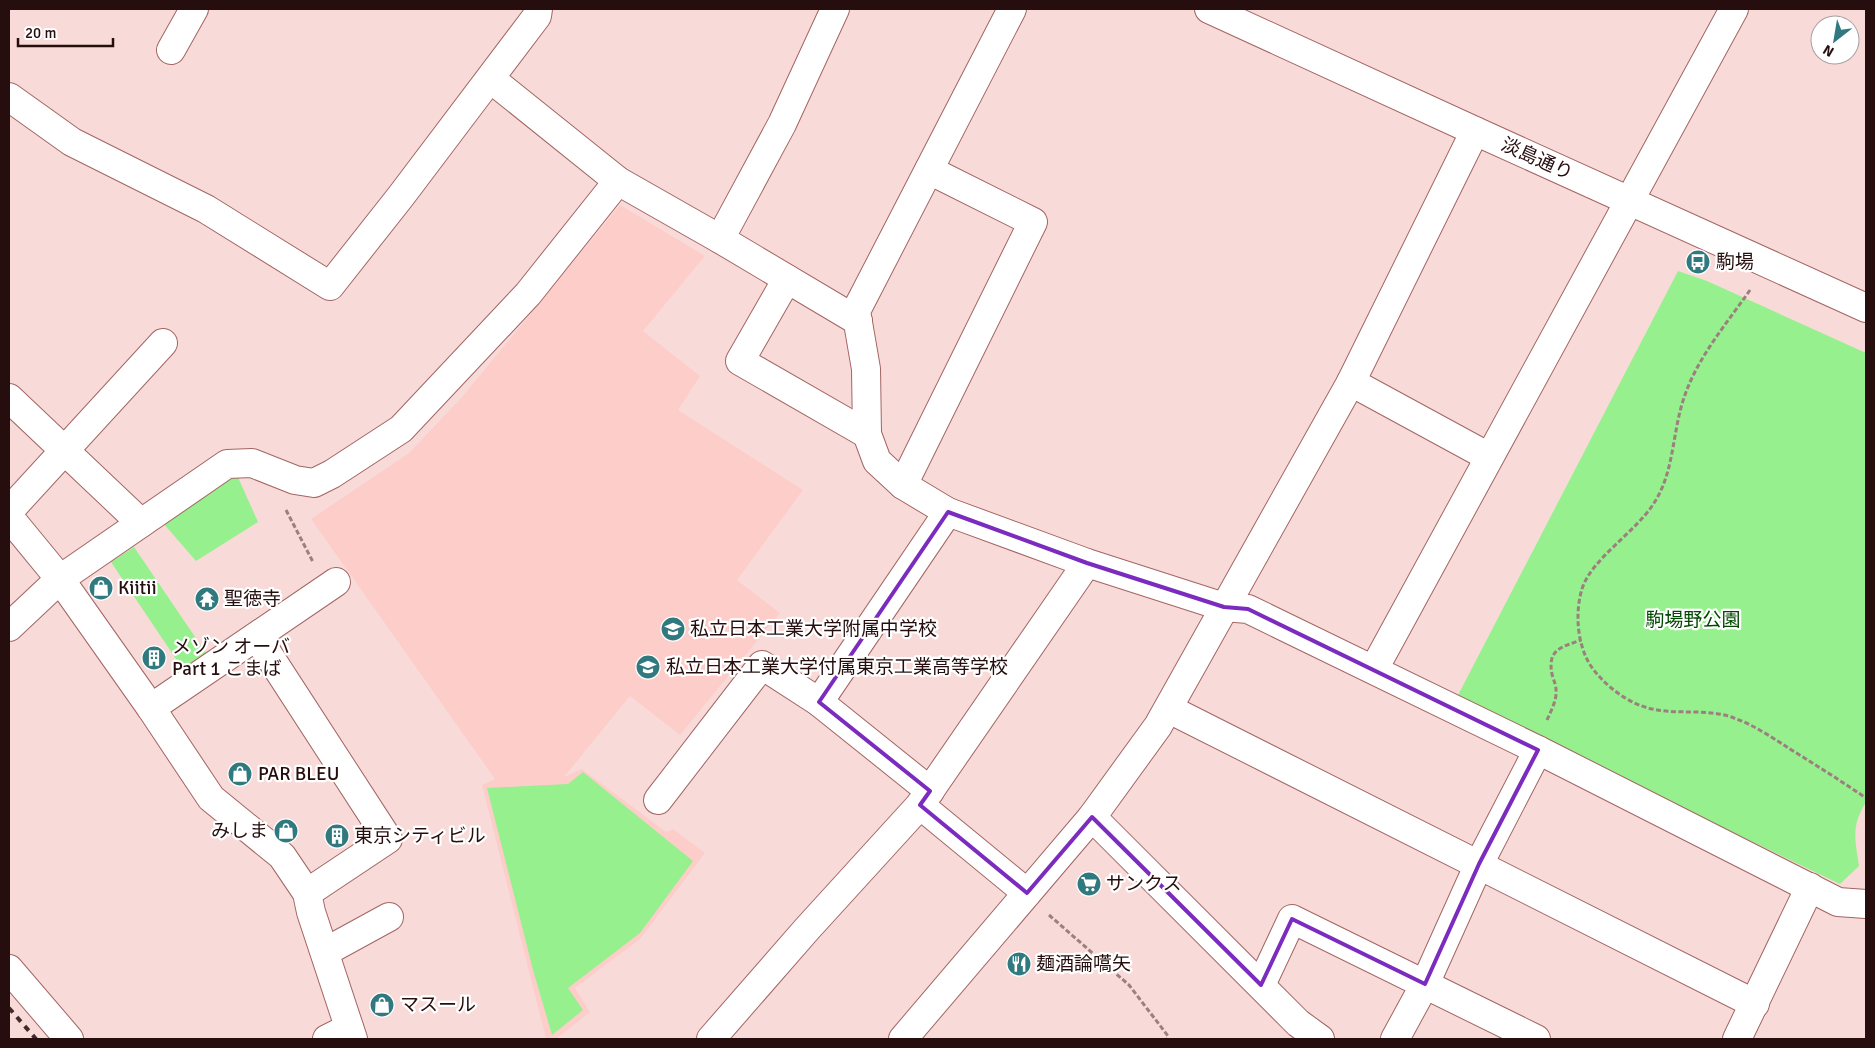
<svg xmlns="http://www.w3.org/2000/svg" width="1875" height="1048" viewBox="0 0 1875 1048" font-family="Signika,'Noto Sans JP',sans-serif">
	<style>
		.built { fill: #fdcdca }
		.green { fill: #95f08d }
		.lines { fill: none; stroke-linecap: round; stroke-linejoin: round }
		.minor-casing { stroke: #a36563; stroke-width: 30 }
		.major-casing { stroke: #a36563; stroke-width: 30 }
		.path { stroke: #9b807f; stroke-width: 3; stroke-dasharray: 5 2.5; stroke-linecap: butt }
		.minor { stroke: #fff; stroke-width: 28 }
		.major { stroke: #fff; stroke-width: 28 }
		.rail { stroke: #432a2a; stroke-width: 4; stroke-dasharray: 6 6; stroke-linecap: butt }
		.marked { fill: none; stroke: #7b2cbf; stroke-width: 4; stroke-linejoin: round }
		.labels { text-anchor: middle; dominant-baseline: central; stroke-width: 4.5; stroke-linejoin: round; paint-order: stroke }
		.street-label { font-size: 19px; fill: #260e0e; stroke: #fff }
		.poi-label { font-size: 19px; fill: #260e0e; stroke: #fff; text-anchor: start }
		.park-label { font-size: 19px; fill: #004800; stroke: #fff }
	</style>
	<rect width="100%" height="100%" fill="#f8dbd9"/>
	<path class="built" d="M620,205L705,256L643,331L700,376L678,410L803,490L737,580L780,613L680,735L630,696L564,777L582,769L666,832L673,829L705,853L640,939L575,988L590,1012L556,1039H546L482,785L495,779L311,519L409,453L463,396Z"/>
	<g class="green">
		<path d="M1678,271L1707,281L1866,353V802C1851,826 1855,839 1859,866L1840,884L1456,699Z"/>
		<path d="M237,475L258,522L196,561L163,523L226,480Z"/>
		<path d="M134,547L206,653L182,668L111,562Z"/>
		<path d="M583,772L693,861L640,933L568,988L583,1010L552,1035L533,970L487,788L568,784Z"/>
	</g>
	<g class="lines">
		<defs>
			<g id="minor">
				<path d="M1012,9L856,311L866,369L867,434L877,461L903,485L948,512L1087,563L1224,607L1248,609L1538,750L1838,902L1866,904"/>
				<path d="M171,50L194,9"/>
				<path d="M491,79L618,181L720,239L858,321"/>
				<path d="M9,97L72,142L206,209L330,286L401,196L537,16L538,9"/>
				<path d="M720,239L782,124L835,9"/>
				<path d="M787,279L740,361L867,434"/>
				<path d="M1351,382L1489,457"/>
				<path d="M9,398L141,523"/>
				<path d="M903,485L1033,222L929,170"/>
				<path d="M9,511L163,343"/>
				<path d="M9,517L60,579L151,708L211,798L282,856L307,893L311,912L353,1039"/>
				<path d="M9,627L60,579L227,464L252,463L295,480L314,483L332,474L401,429L528,294L618,181"/>
				<path d="M257,637L388,839L307,893"/>
				<path d="M1374,669L1734,9"/>
				<path d="M151,708L336,582"/>
				<path d="M1169,709L1755,1004"/>
				<path d="M930,791L819,702L948,512"/>
				<path d="M658,800L762,665L819,702"/>
				<path d="M920,805L1027,893"/>
				<path d="M1092,817L1298,1023L1320,1039"/>
				<path d="M325,952L389,917"/>
				<path d="M9,969L69,1039"/>
				<path d="M1261,985L1292,919L1536,1039"/>
				<path d="M327,1039L349,1028"/>
				<path d="M711,1039L807,929L920,805L1087,563"/>
				<path d="M903,1039L1092,817L1158,726L1351,382L1475,131"/>
				<path d="M1395,1039L1425,984L1479,864L1538,750"/>
				<path d="M1737,1039L1810,887"/>
			</g>
			<path id="major" d="M1209,9L1475,131L1866,308"/>
		</defs>
		<use href="#minor" class="minor-casing"/>
		<use href="#major" class="major-casing"/>
		<g class="path">
			<path d="M1750,290C1727,323 1698,357 1685,395C1672,430 1675,471 1654,503C1636,532 1591,559 1582,589C1575,612 1577,642 1589,663C1602,684 1628,704 1652,709C1679,715 1708,708 1734,718C1754,725 1773,738 1790,749C1816,765 1841,781 1866,798"/>
			<path d="M286,510L313,562"/>
			<path d="M1547,720C1551,711 1557,700 1556,690C1556,684 1553,679 1552,674C1547,649 1562,647 1581,640"/>
			<path d="M1049,915L1129,985L1168,1036L1167,1039"/>
		</g>
		<use href="#minor" class="minor"/>
		<use href="#major" class="major"/>
		<path class="rail" d="M9,1008L36,1039"/>
	</g>
	<path class="marked" d="M948,512L1087,563L1224,607L1248,609L1538,750L1479,864L1425,984L1292,919L1261,985L1092,817L1027,893L920,805L930,791L819,702Z"/>
	<defs>
		<symbol id="bus-disc" viewBox="-11 -11 22 22"><circle r="9.5" fill="#30797f" stroke="#fff"/><path d="M-5-6H5V4H4V6H2V4H-2V6H-4V4H-5ZM-3.5-4V0h7V-4ZM-3.5 1.2v1.5H-2V1.2ZM2 1.2v1.5H3.5V1.2Z" fill="#fff"/></symbol>
		<symbol id="shop-disc" viewBox="-11 -11 22 22"><circle r="9.5" fill="#30797f" stroke="#fff"/><path d="M-5-2.5h2.3a2.7 3.5 0 0 1 5.4 0H5L5.5 6h-11ZM-1.5-2.5h3a1.5 2.3 0 0 0-3 0Z" fill="#fff"/></symbol>
		<symbol id="temple-disc" viewBox="-11 -11 22 22"><circle r="9.5" fill="#30797f" stroke="#fff"/><path d="M0-6L5-2H3V0L6.5 2.5H4V6H1.5V3h-3V6H-4V2.5H-6.5L-3 0V-2H-5Z" fill="#fff"/></symbol>
		<symbol id="school-disc" viewBox="-11 -11 22 22"><circle r="9.5" fill="#30797f" stroke="#fff"/><path d="M0-5L7-2L0 1L-7-2ZM-4 1L0 2.5L4 1V4Q0 6-4 4Z" fill="#fff"/></symbol>
		<symbol id="building-disc" viewBox="-11 -11 22 22"><circle r="9.5" fill="#30797f" stroke="#fff"/><path d="M-4-6H4V6H1V3H-1V6H-4ZM-2.5-4.3h1.7v1.8h-1.7ZM.8-4.3h1.7v1.8H.8ZM-2.5-1h1.7V.8h-1.7ZM.8-1h1.7V.8H.8Z" fill="#fff"/></symbol>
		<symbol id="supermarket-disc" viewBox="-11 -11 22 22"><circle r="9.5" fill="#30797f" stroke="#fff"/><path d="M-6-5.5h2.5l.6 2H6L4.5 2H-2.5L-4.4-4H-6ZM-1.5 3.2a1.3 1.3 0 1 0 .1 0ZM3 3.2a1.3 1.3 0 1 0 .1 0Z" fill="#fff"/></symbol>
		<symbol id="restaurant-disc" viewBox="-11 -11 22 22"><circle r="9.5" fill="#30797f" stroke="#fff"/><path d="M-5-6h1v4h1v-4h1v4h1v-4h1v5L-1.5 .5V6h-2V.5L-5-1ZM5-6V6H3V1.5H1.5Q1.5-4 5-6Z" fill="#fff"/></symbol>
	</defs>
	<g fill-rule="evenodd">
		<use href="#bus-disc" x="1684" y="248" width="28" height="28"/>
		<use href="#shop-disc" x="87" y="574" width="28" height="28"/>
		<use href="#temple-disc" x="193" y="585" width="28" height="28"/>
		<use href="#school-disc" x="659" y="615" width="28" height="28"/>
		<use href="#building-disc" x="140" y="644" width="28" height="28"/>
		<use href="#school-disc" x="634" y="653" width="28" height="28"/>
		<use href="#shop-disc" x="226" y="760" width="28" height="28"/>
		<use href="#shop-disc" x="272" y="817" width="28" height="28"/>
		<use href="#building-disc" x="323" y="822" width="28" height="28"/>
		<use href="#supermarket-disc" x="1075" y="870" width="28" height="28"/>
		<use href="#restaurant-disc" x="1005" y="950" width="28" height="28"/>
		<use href="#shop-disc" x="368" y="991" width="28" height="28"/>
	</g>
	<g class="labels">
		<g class="street-label">
			<text transform="translate(1537 159) rotate(24)">淡島通り</text>
		</g>
		<g class="poi-label">
			<text x="1716" y="262">駒場</text>
			<text x="118" y="588">Kiitii</text>
			<text x="224" y="599">聖徳寺</text>
			<text x="690" y="629">私立日本工業大学附属中学校</text>
			<text x="172" y="647">メゾン オーバ<tspan x="172" dy="22">Part 1 こまば</tspan></text>
			<text x="666" y="667">私立日本工業大学付属東京工業高等学校</text>
			<text x="258" y="774">PAR BLEU</text>
			<text x="268" y="831" text-anchor="end">みしま</text>
			<text x="354" y="836">東京シティビル</text>
			<text x="1106" y="884">サンクス</text>
			<text x="1036" y="964">麺酒論嚆矢</text>
			<text x="400" y="1005">マスール</text>
		</g>
		<g class="park-label">
			<text x="1693" y="620">駒場野公園</text>
		</g>
	</g>
	<rect width="1875" height="1048" fill="none" stroke="#260e0e" stroke-width="20"/>
	<g transform="translate(1835 40) rotate(211)"><circle r="24" fill="#ffffff" stroke="#a89f9f"/>
	<path d="M0-4L9 19L0 12L-9 19Z" fill="#30797f"/>
	<text y="-8" font-size="14" font-weight="bold" text-anchor="middle" fill="#260e0e">N</text>
	</g>
	<path d="M18 38v8h95v-8" fill="none" stroke="#260e0e" stroke-width="2.5"/>
	<text x="25" y="38" font-size="15" fill="#260e0e" stroke="#ffffff" stroke-width="4" paint-order="stroke">20 m</text>
</svg>
